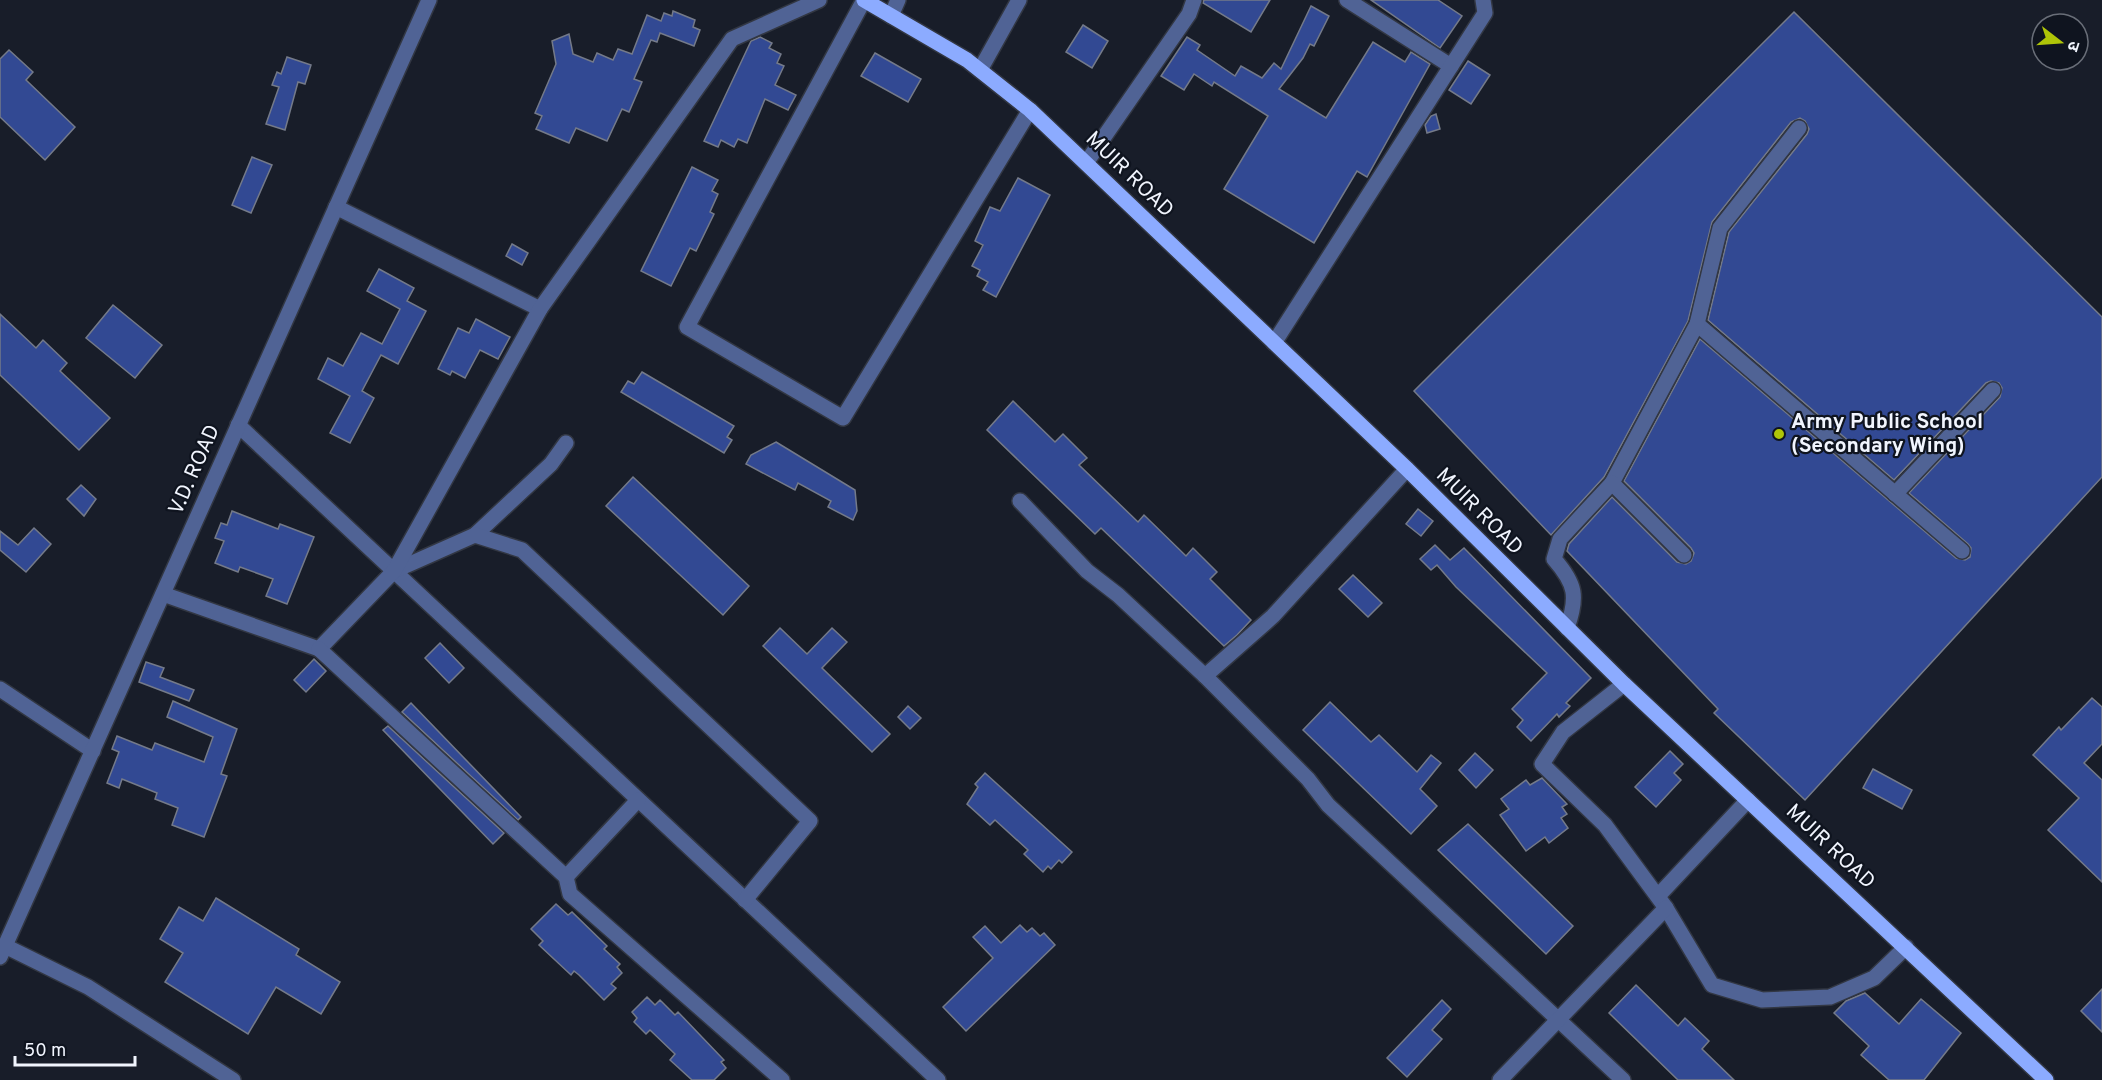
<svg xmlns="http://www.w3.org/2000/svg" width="2102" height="1080" viewBox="0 0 2102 1080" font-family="Overpass,'Noto Sans Devanagari',sans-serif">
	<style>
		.building { fill: #324993; stroke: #747a89; stroke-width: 1.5 }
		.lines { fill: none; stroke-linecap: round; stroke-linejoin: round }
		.minor-casing { stroke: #323743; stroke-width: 18 }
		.major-casing { stroke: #323743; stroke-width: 18 }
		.minor { stroke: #506395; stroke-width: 15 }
		.major { stroke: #8cabff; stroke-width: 15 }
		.poi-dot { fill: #afc508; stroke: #0f141f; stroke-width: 2 }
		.labels { text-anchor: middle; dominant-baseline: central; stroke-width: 4.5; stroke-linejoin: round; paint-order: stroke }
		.street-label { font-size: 21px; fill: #f1f5fe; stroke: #0f141f }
		.poi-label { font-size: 21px; font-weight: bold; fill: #f1f5fe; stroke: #0f141f; text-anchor: start }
	</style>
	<rect width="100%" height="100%" fill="#181d29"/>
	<g class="building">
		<path d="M1204,0H1270L1251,32L1203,3Z"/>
		<path d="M1371,0H1438L1462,16L1440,48Z"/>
		<path d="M1311,6L1329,16L1314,46L1310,44L1303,58L1279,89L1326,118L1373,42L1405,62L1411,52L1430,64L1367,177L1357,171L1314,243L1224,189L1268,116L1214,82L1212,86L1194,74L1184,90L1161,76L1187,37L1200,45L1197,50L1235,76L1241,66L1262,78L1274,63L1281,69Z"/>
		<path d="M673,11L695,20L693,27L700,30L694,46L660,33L657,42L651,40L634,79L642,82L629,112L622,109L607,141L576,128L569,143L536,129L542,116L535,113L556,64L552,41L569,34L573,54L593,62L597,53L613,60L618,49L632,54L647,15L661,21L664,13L672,16Z"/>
		<path d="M1794,12L2102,317V477L1805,800L1714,713L1718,709L1567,551L1569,544L1612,497L1677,562L1686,564L1691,561L1694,553L1691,548L1624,481L1700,339L1956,558L1965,560L1970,557L1971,548L1968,544L1909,493L2000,397L2002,388L1999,383L1991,381L1986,383L1894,480L1708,320L1729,232L1807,134L1809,129L1805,121L1800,118L1791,122L1712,222L1688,321L1604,477L1551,535L1414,391Z"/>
		<path d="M1083,25L1108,41L1092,68L1066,52Z"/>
		<path d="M760,37L772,43L769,48L781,54L777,63L784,66L775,85L796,95L788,110L765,99L747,143L738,139L734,147L721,140L718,147L704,141L751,41Z"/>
		<path d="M9,50L33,72L26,80L75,127L45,160L0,117V59Z"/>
		<path d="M875,53L921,79L908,102L861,76Z"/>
		<path d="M287,57L311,65L305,84L298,82L285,130L266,124L279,87L272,85L277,72L281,74Z"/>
		<path d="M1468,61L1490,75L1471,104L1449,90Z"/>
		<path d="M1436,114L1440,129L1427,133L1425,125L1431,116Z"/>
		<path d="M252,157L272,165L251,213L232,205Z"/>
		<path d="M692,167L718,180L712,191L718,194L710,212L714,214L696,251L690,248L671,286L641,271Z"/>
		<path d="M1018,178L1050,195L996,297L983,290L988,282L977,276L980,270L972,266L983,245L975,241L990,207L1000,211Z"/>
		<path d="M512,244L528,253L522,265L506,256Z"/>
		<path d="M379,269L414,288L407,301L426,311L398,364L381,355L362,391L374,398L350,443L330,433L350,396L318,379L328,358L343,366L361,333L382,344L400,309L367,291Z"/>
		<path d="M113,305L162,345L135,378L86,338Z"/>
		<path d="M0,314L36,348L43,340L67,363L60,371L110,418L79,450L0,375Z"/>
		<path d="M476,319L510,337L498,359L480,350L465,378L452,371L450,375L438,369L458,328L469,333Z"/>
		<path d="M642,372L734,426L727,437L732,440L724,453L621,392L628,381L634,384Z"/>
		<path d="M1013,401L1055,442L1063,434L1087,458L1079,465L1138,522L1144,515L1186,556L1193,548L1217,572L1210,579L1251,620L1237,635L1224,646L1101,528L1095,534L987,430Z"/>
		<path d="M776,442L855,490L857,511L853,520L828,507L831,501L798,483L795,490L746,464L751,455Z"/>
		<path d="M633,477L749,586L723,615L606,506Z"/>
		<path d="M81,485L96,499L84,516L67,499Z"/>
		<path d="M1418,509L1433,521L1421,536L1406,524Z"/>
		<path d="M232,511L278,529L280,524L314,537L287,604L266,596L273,579L240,567L238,572L215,563L224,541L215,538L221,523L227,525Z"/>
		<path d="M34,528L51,544L26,572L0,550V531L18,545Z"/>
		<path d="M1435,545L1450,560L1464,548L1591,678L1566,703L1570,706L1559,717L1557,714L1531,741L1517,727L1523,720L1512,709L1547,673L1456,587L1437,565L1431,570L1420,559Z"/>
		<path d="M1353,575L1382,603L1368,617L1339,589Z"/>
		<path d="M780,628L807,654L832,628L847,642L822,668L890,734L872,752L763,646Z"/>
		<path d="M440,643L464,668L449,683L425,658Z"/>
		<path d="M314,659L326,671L306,692L294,680Z"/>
		<path d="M146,662L164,668L160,677L194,690L189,701L139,682Z"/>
		<path d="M2092,698L2102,707V744L2084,763L2102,780V882L2048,830L2079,798L2033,755L2059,727L2061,730Z"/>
		<path d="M173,701L237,729L221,774L227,776L204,837L172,825L178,808L155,799L157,793L122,779L119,788L107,783L119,752L112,749L117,736L152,750L155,743L204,762L213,737L167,717Z"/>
		<path d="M1330,702L1371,742L1379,735L1417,772L1431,755L1441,763L1420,789L1437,806L1411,834L1303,730Z"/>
		<path d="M411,703L521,817L518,820L402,712Z"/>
		<path d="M908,706L921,718L910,729L898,717Z"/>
		<path d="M388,726L504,833L493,844L383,730Z"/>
		<path d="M1670,751L1683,764L1674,773L1681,780L1656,807L1635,787Z"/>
		<path d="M1475,753L1493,770L1476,788L1459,770Z"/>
		<path d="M1873,769L1912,790L1902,809L1863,788Z"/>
		<path d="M985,773L1072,852L1062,863L1059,860L1051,869L1048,866L1043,872L1024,854L1028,850L995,820L990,825L967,804L978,787L975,784Z"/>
		<path d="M1542,778L1567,804L1562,807L1567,814L1561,818L1568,828L1549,843L1545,837L1526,851L1500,815L1509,809L1501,799L1526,780L1530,785Z"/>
		<path d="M1468,824L1573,926L1546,954L1438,850Z"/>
		<path d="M216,898L299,949L296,955L340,982L321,1014L276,987L248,1034L165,982L183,953L160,939L179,907L203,921Z"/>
		<path d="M556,904L568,915L572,912L607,946L604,949L620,964L617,967L622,973L611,984L616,988L604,1000L579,975L574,971L571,975L539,945L543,941L531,929Z"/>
		<path d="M1020,925L1027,932L1032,928L1040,936L1044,933L1055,945L966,1031L943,1007L993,958L973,937L985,926L1001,943Z"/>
		<path d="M1636,985L1678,1026L1685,1018L1709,1041L1702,1049L1734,1080H1678L1609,1013Z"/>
		<path d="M2102,989V1032L2081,1011Z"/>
		<path d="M1865,993L1899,1024L1921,999L1961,1033L1924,1080H1889L1861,1055L1869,1046L1834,1013L1846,1001Z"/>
		<path d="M647,997L655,1005L660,1000L675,1015L678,1012L724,1060L721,1062L726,1068L714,1080H692L670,1060L675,1054L650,1030L646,1034L634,1022L637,1018L632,1012Z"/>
		<path d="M1442,1000L1451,1009L1432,1030L1442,1039L1407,1077L1387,1058Z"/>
	</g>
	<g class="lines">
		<defs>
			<g id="minor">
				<path d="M864,0L687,327L843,418L1030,110"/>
				<path d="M1347,0L1451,66"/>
				<path d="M891,16L898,0"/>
				<path d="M980,70L1019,0"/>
				<path d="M1086,163L1189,14L1194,0"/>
				<path d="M336,207L540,309"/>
				<path d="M1697,324L1962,551"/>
				<path d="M1274,343L1485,13L1483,0"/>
				<path d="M238,425L938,1080"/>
				<path d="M1612,483L1697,324L1720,228L1799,128"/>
				<path d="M1895,494L1993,390"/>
				<path d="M1020,501L1087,571L1118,595L1205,676L1308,779L1328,805L1623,1080"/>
				<path d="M475,535L551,464L566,443"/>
				<path d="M394,571L475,535L522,550L810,821L745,900"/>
				<path d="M163,594L319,649L394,571L540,309L732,39L819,0"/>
				<path d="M1567,628C1578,597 1576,584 1554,559L1560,539L1612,483L1684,555"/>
				<path d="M319,649L566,877L570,894L782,1080"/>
				<path d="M1205,676L1273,616L1407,469"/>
				<path d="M1624,684L1563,732L1542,764L1605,825L1666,908L1712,985L1762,1000L1830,997L1874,978L1906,947"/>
				<path d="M0,689L93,751"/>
				<path d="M566,877L638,800"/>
				<path d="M1658,896L1748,800"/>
				<path d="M5,946L88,987L233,1080"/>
				<path d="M0,957L429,0"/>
				<path d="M1500,1080L1666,908"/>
			</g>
			<path id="major" d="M864,0L967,60L1030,110L1407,469L1624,684L2046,1080"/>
		</defs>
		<use href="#minor" class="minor-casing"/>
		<use href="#major" class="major-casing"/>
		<use href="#minor" class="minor"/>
		<use href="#major" class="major"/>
	</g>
	<circle class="poi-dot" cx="1779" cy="434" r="6"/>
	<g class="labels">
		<g class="street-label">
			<text transform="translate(1129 175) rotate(44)">MUIR ROAD</text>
			<text transform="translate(195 470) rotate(-66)">V.D. ROAD</text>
			<text transform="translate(1479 512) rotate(45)">MUIR ROAD</text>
			<text transform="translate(1830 847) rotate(43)">MUIR ROAD</text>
		</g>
		<g class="poi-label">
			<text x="1791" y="422">Army Public School<tspan x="1791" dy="24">(Secondary Wing)</tspan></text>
		</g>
	</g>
	<g transform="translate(2060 42) rotate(107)"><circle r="28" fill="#0f141f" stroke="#696e78" stroke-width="1.5"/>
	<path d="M0-4.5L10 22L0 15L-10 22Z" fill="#afc508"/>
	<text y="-9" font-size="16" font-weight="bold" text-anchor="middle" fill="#f1f5fe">उ</text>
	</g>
	<path d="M15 1056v9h120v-9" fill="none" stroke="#f1f5fe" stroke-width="3"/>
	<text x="24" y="1056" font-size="18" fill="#f1f5fe" stroke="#0f141f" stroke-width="4.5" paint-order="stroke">50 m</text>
</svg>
